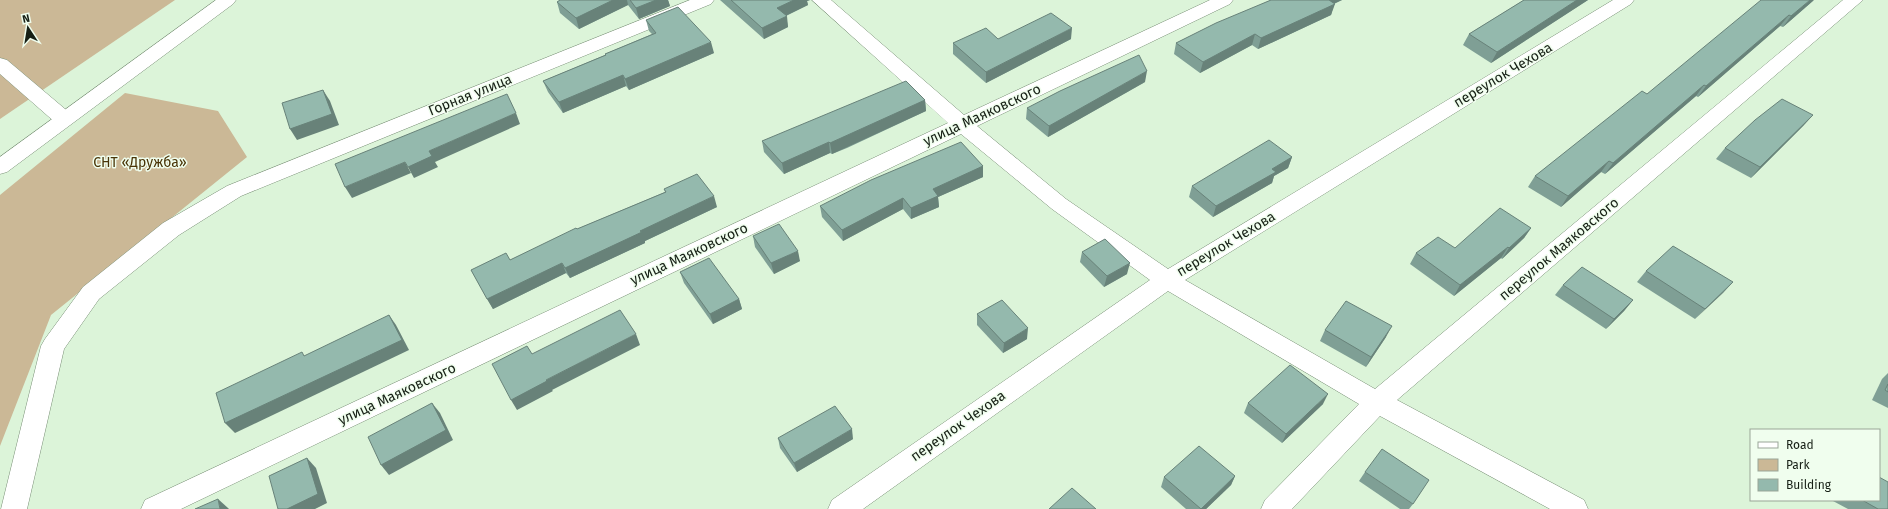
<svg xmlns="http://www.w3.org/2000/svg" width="1888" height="509" viewBox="0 0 1888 509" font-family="'Fira Sans',sans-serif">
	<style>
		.green { fill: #cbb896 }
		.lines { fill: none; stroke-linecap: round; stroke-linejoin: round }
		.minor-casing { stroke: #788e75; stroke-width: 1 }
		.major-casing { stroke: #788e75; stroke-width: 1 }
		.minor { fill: #fff; fill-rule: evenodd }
		.major { fill: #fff; fill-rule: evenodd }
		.wall { fill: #7f9f95 }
		.shaded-wall { fill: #688279 }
		.building { fill: #94b9ad; stroke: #688279 }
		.labels { text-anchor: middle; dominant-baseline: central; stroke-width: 3; stroke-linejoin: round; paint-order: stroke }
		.street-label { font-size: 14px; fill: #161f15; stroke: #f0feee }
		.park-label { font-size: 14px; fill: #493407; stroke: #f0feee }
	</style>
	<rect width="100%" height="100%" fill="#dcf4d9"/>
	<g class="green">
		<path d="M0,0H175L0,119Z"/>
		<path d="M125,93L218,111L247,157L51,315L0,446V195Z"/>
	</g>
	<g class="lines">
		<defs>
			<g id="minor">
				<path d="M690,0H714L711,4L241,196L179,235L99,299L64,349L27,509H1L41,346L45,339L83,287L163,223L227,186Z"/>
				<path d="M812,0H831L964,115L1210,0H1233L1230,4L977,126L1066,199L1168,269L1613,0H1634L1631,4L1185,280L1375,389L1843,0H1863L1397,400L1584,500L1588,509H1550L1380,416L1292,509H1261L1265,500L1359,404L1168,291L863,509H828L832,500L1150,280L1052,209L961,134L181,509H141L145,500L948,123Z"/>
				<path d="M0,58L7,60L71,114L74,119L71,124L64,126L57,124L0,74Z"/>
			</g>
			<path id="major" d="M216,0H236L233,4L7,172L0,174V157Z"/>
		</defs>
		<use href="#minor" class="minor-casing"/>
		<use href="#major" class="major-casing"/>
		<use href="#minor" class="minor"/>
		<use href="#major" class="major"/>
	</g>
	<g class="wall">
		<path d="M560,0H668L670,6L639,19L628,5L579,29L560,13L557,2Z"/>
		<path d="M720,0H810L807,1L808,5L786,16L788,27L764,39Z"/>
		<path d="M1271,0H1342L1334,4L1331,15L1258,49L1252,45L1200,73L1174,54L1176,43Z"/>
		<path d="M1524,0H1588L1491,63L1463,45L1469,34Z"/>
		<path d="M1814,0L1783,27L1780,26L1698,97L1696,96L1605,174L1601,172L1561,207L1528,187L1535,176L1647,94Z"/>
		<path d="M646,20L714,53L629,90L626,86L563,113L548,92L543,81L605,55V54L652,34L649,31Z"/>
		<path d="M998,39H1071L986,83L953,54V43Z"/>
		<path d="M1145,82L1048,137L1026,119L1027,108Z"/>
		<path d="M925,100L926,111L847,148L832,154L830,153L784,174L764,152L762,141Z"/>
		<path d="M1813,115L1803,126L1751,178L1716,159L1725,148Z"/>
		<path d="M1292,157L1288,168L1274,176L1272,183L1213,217L1189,197L1192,186Z"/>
		<path d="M983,166V177L938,197L939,207L911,219L903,209L843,241L822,217L820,206Z"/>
		<path d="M664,189L717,207L645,241V243L570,278L566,273L493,309L471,270L510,260L577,229L665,192Z"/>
		<path d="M1531,228L1524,238L1502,259L1501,258L1454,296L1410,264L1416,253L1455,248Z"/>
		<path d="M753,236L800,261L774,274L755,247Z"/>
		<path d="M1082,252L1127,274L1104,287L1080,262Z"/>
		<path d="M1646,271L1733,282L1695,319L1637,282Z"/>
		<path d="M680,272L739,299L742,309L713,324L684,283Z"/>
		<path d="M1563,285L1633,300L1624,311L1606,329L1555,295Z"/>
		<path d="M977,314L1027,339L1003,353L977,325Z"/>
		<path d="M1325,330L1386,337L1366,367L1320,341Z"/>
		<path d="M1888,373V408L1872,400L1882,379Z"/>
		<path d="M1248,403L1323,404L1282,443L1244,413Z"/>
		<path d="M778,438L853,439L797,472L780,448Z"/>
		<path d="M1365,472L1413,504L1409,509H1400L1359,481Z"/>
		<path d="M1235,476L1231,485L1206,509H1186L1161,487L1164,477Z"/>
		<path d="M1834,500H1879L1888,509H1848L1833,501Z"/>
	</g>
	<g class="shaded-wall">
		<path d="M613,0H627L628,5L579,29L576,18Z"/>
		<path d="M656,0H668L670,6L639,19L636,8Z"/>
		<path d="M794,0H810L807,1L808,5L779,19L777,8Z"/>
		<path d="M1326,0H1342L1322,9Z"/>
		<path d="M1577,0H1588L1491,63L1497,52Z"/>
		<path d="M1810,0H1814L1783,27L1791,16Z"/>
		<path d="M1335,4L1331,15L1258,49L1261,38Z"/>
		<path d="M1789,15L1780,26L1698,97L1706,86Z"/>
		<path d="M787,16L788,27L764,39L762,28Z"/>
		<path d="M1072,28L1071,39L986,83V72Z"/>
		<path d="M1255,34L1252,45L1200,73L1203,62Z"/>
		<path d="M711,42L714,53L629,90L625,79Z"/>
		<path d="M1147,71L1145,82L1048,137L1049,126Z"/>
		<path d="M623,75L626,86L563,113L559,102Z"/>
		<path d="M1704,85L1696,96L1605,174L1613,163Z"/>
		<path d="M323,90L330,101L339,125L297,140L290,129Z"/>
		<path d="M925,100L926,111L832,154L830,143Z"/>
		<path d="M516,113L520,124L435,162L438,167L414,178L408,167L429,151Z"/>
		<path d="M1813,115L1803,126L1751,178L1760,167Z"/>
		<path d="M829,142L830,153L784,174L782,163Z"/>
		<path d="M1292,157L1288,168L1274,176L1272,183L1213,217L1216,206L1272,169Z"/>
		<path d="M1609,161L1601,172L1561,207L1568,196Z"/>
		<path d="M405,162L411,173L352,198L345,187Z"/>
		<path d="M983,166V177L938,197L939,207L911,219V208L933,189Z"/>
		<path d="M714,196L717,207L645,241V243L570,278L565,268L640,231Z"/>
		<path d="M903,198V209L843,241L842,230Z"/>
		<path d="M1531,228L1524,238L1502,259L1509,248Z"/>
		<path d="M1508,247L1501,258L1454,296L1460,285Z"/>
		<path d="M798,251L800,261L774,274L771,263Z"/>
		<path d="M562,263L566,273L493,309L487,299Z"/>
		<path d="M1130,263L1127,274L1104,287L1107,276Z"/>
		<path d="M1733,282L1723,293L1695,319L1705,309Z"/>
		<path d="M739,299L742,309L713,324L710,314Z"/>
		<path d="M1633,300L1624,311L1606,329L1614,319Z"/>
		<path d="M389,315L396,325L409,350L235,433L225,423Z"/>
		<path d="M1392,326L1386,337L1366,367L1371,357Z"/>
		<path d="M1028,328L1027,339L1003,353L1004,343Z"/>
		<path d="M636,334L640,345L552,390L553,391L517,410L511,400L546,380Z"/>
		<path d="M1328,394L1323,404L1282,443L1286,434Z"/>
		<path d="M432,403L440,413L453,440L389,475L381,465Z"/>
		<path d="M852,429L853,439L797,472L794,463Z"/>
		<path d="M307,458L316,468L327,503L315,509H287Z"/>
		<path d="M1235,476L1231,485L1206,509H1201Z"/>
		<path d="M218,499L228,508L229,509H220Z"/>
	</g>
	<g class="building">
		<path d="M560,0H613L576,18L557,2Z"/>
		<path d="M630,0H656L636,8Z"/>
		<path d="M731,0H794L777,8L787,16L762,28Z"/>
		<path d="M1271,0H1329L1335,4L1261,38L1255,34L1203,62L1176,43L1216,23Z"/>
		<path d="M1524,0H1577L1497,52L1469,34Z"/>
		<path d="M1761,0H1810L1791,16L1789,15L1706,86L1704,85L1613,163L1609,161L1568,196L1535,176L1642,91L1647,94Z"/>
		<path d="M678,7L711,42L625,79L623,75L559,102L543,81L606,55L605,54L656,33L646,20Z"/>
		<path d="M1051,13L1072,28L986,72L953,43L986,28L998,39Z"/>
		<path d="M1139,55L1147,71L1049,126L1027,108L1060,91Z"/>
		<path d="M906,81L925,100L830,143L829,142L782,163L762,141Z"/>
		<path d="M323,90L332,114L290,129L282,103Z"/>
		<path d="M507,94L516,113L429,151L432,156L408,167L405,162L345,187L335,164Z"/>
		<path d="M1782,99L1813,115L1760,167L1725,148L1755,120Z"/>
		<path d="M1269,140L1292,157L1272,169L1276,172L1216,206L1192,186Z"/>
		<path d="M961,142L983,166L933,189L938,196L911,208L903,198L842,230L820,206L871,180Z"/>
		<path d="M697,174L714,196L640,231L642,232L565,268L562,263L487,299L471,270L506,253L510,260L576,228L577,229L666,192L664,189Z"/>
		<path d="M1500,208L1531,228L1509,248L1508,247L1460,285L1416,253L1438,237L1455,248Z"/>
		<path d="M779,224L798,251L771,263L753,236Z"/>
		<path d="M1105,239L1130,263L1107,276L1082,252Z"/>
		<path d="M1673,246L1733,282L1705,309L1646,271Z"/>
		<path d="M709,258L739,299L710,314L680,272Z"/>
		<path d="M1582,267L1633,300L1614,319L1563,285Z"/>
		<path d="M1002,300L1028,328L1004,343L977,314Z"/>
		<path d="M1346,301L1392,326L1371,357L1325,330Z"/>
		<path d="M620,310L636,334L546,380L547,381L511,400L492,364L527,346L532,354Z"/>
		<path d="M389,315L402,340L225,423L216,393L302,352L304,356Z"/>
		<path d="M1290,365L1328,394L1286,434L1248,403Z"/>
		<path d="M1888,384V392L1885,390Z"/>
		<path d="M432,403L446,430L381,465L368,437Z"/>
		<path d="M835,406L852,429L794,463L778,438Z"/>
		<path d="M1199,446L1235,476L1201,509L1164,477Z"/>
		<path d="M1382,449L1429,480L1413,504L1365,472Z"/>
		<path d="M307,458L318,494L287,509H278L269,476Z"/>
		<path d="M1879,477L1888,482V509H1878L1862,500H1879Z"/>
		<path d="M1072,488L1096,509H1049Z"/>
		<path d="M218,499L220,509H195Z"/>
	</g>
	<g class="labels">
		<g class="street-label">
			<text transform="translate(1503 75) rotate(-31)">переулок Чехова</text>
			<text transform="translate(470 95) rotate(-22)">Горная улица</text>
			<text transform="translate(982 115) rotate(-25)">улица Маяковского</text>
			<text transform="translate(1226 244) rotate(-31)">переулок Чехова</text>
			<text transform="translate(1559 249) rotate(-40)">переулок Маяковского</text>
			<text transform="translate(689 254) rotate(-25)">улица Маяковского</text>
			<text transform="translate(397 394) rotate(-25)">улица Маяковского</text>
			<text transform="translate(958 426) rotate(-35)">переулок Чехова</text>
		</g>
		<g class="park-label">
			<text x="140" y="162">СНТ «Дружба»</text>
		</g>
	</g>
	<rect x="1750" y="429" width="130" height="72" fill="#f0feee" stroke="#99a597"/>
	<rect x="1758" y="442" width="20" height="6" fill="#ffffff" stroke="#99a597"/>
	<text x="1786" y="449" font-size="12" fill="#161f15">Road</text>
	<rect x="1758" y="459" width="20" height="12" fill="#cbb896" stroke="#99a597"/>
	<text x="1786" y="469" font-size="12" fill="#161f15">Park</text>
	<rect x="1758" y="479" width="20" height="12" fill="#94b9ad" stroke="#99a597"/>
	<text x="1786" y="489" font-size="12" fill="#161f15">Building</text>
	<g transform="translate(28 28) rotate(348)" stroke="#f0feee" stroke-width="3" paint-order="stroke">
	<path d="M0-3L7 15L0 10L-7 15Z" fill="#161f15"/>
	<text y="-6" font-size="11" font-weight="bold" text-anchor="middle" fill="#161f15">N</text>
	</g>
</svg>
